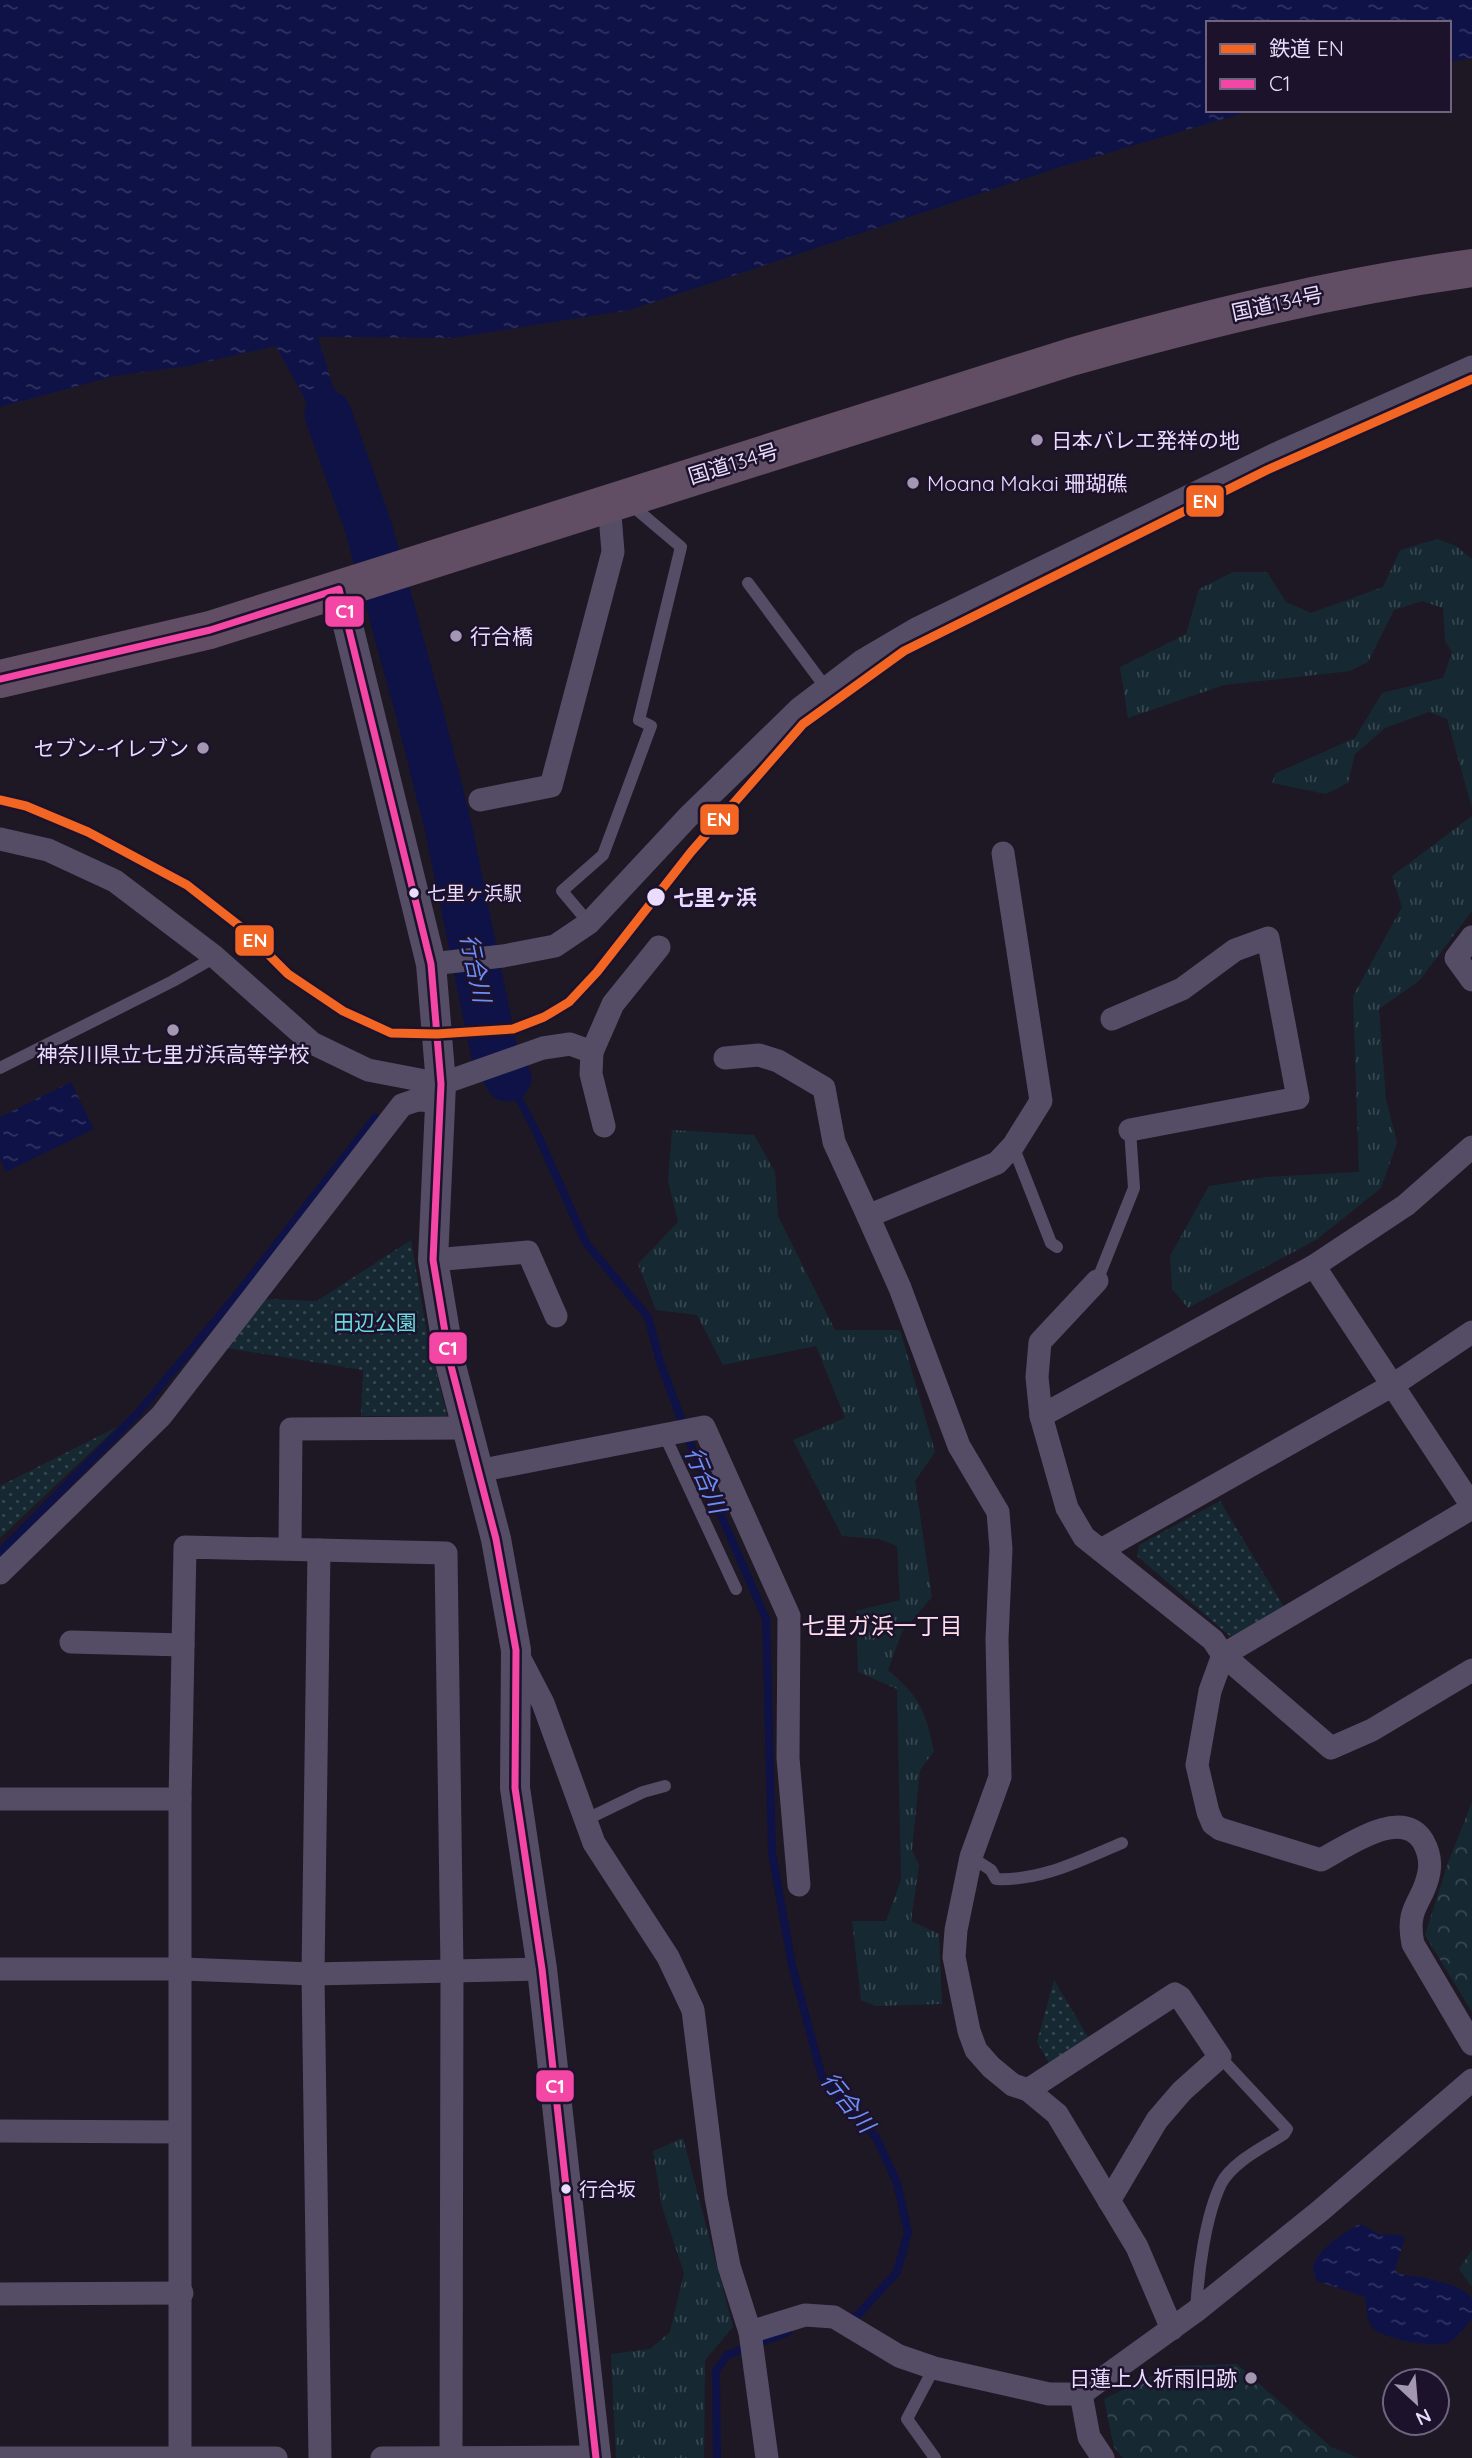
<svg xmlns="http://www.w3.org/2000/svg" width="1472" height="2458" viewBox="0 0 1472 2458" font-family="Quicksand,'Noto Sans JP',sans-serif">
	<style>
		.grass { fill: url(#grass-tufts) }
		.forest { fill: url(#forest-crowns) }
		.park { fill: url(#park-dots) }
		.water { fill: url(#water-ripples) }
		.lines { fill: none; stroke-linecap: round; stroke-linejoin: round }
		.stream { stroke: #0e1246; stroke-width: 8 }
		.river { stroke: #0e1246; stroke-width: 47 }
		.service { stroke: #554d65; stroke-width: 12 }
		.minor { stroke: #554d65; stroke-width: 23 }
		.tertiary { stroke: #554d65; stroke-width: 30 }
		.trunk { stroke: #624e64; stroke-width: 38 }
		.bus-1-casing { stroke: #1d122b; stroke-width: 12 }
		.bus-1 { stroke: #f346a5; stroke-width: 7 }
		.rail-1-casing { stroke: #1d122b; stroke-width: 14 }
		.rail-1 { stroke: #f26522; stroke-width: 9 }
		.poi-dot { fill: #a397b2; stroke: #1d122b; stroke-width: 2.5 }
		.bus-dot { fill: #eadcfe; stroke: #1d122b; stroke-width: 2.5 }
		.labels { text-anchor: middle; dominant-baseline: central; stroke-width: 5; stroke-linejoin: round; paint-order: stroke }
		.bus-label { font-size: 19px; fill: #eadcfe; stroke: #1d122b; text-anchor: start }
		.street-label { font-size: 21px; fill: #eadcfe; stroke: #1d122b }
		.poi-label { font-size: 21px; fill: #eadcfe; stroke: #1d122b; text-anchor: start }
		.stop-label { font-size: 21px; font-weight: bold; fill: #eadcfe; stroke: #1d122b; text-anchor: start }
		.park-label { font-size: 21px; fill: #68d9de; stroke: #1d122b }
		.water-label { font-size: 23px; font-style: italic; fill: #6c8ffc; stroke: #1d122b }
		.neighbourhood-label { font-size: 23px; fill: #fedee9; stroke: #1d122b }
		.line-badge { stroke: #1d122b; stroke-width: 2.5 }
		.badge-label { font-size: 19px; text-anchor: middle; font-weight: bold; fill: #fff }
	</style>
	<defs>
		<pattern id="grass-tufts" width="24" height="20" patternUnits="userSpaceOnUse" patternTransform="scale(1.75)"><rect width="24" height="20" fill="#162933"/><path d="M3 7l-1-3M5 7V3M7 7l1-3M15 17l-1-3M17 17v-4M19 17l1-3" fill="none" stroke="#384752"/></pattern>
		<pattern id="forest-crowns" width="20" height="18" patternUnits="userSpaceOnUse" patternTransform="scale(1.75)"><rect width="20" height="18" fill="#162933"/><path d="M2 6a3 3 0 1 1 6 0M12 15a3 3 0 1 1 6 0" fill="none" stroke="#384752"/></pattern>
		<pattern id="park-dots" width="8" height="8" patternUnits="userSpaceOnUse" patternTransform="scale(1.75)"><rect width="8" height="8" fill="#162933"/><path d="M2 2h.1M6 6h.1" fill="none" stroke="#384752" stroke-width="1.8" stroke-linecap="round"/></pattern>
		<pattern id="water-ripples" width="26" height="14" patternUnits="userSpaceOnUse" patternTransform="scale(1.75)"><rect width="26" height="14" fill="#0e1246"/><path d="M2 4q2-2 4 0t4 0M15 11q2-2 4 0t4 0" fill="none" stroke="#313462"/></pattern>
	</defs>
	<rect width="100%" height="100%" fill="#1e1825"/>
	<g class="grass">
		<path d="M1437,539L1456,546L1472,559V808L1447,719L1429,712L1385,728L1355,754L1348,783L1326,794L1272,783L1276,773L1355,738L1382,693L1443,678L1452,652L1445,641L1443,608L1422,601L1394,610L1368,662L1350,671L1224,685L1128,718L1120,667L1186,634L1199,589L1233,572H1267L1286,602L1311,613L1383,587L1400,550Z"/>
		<path d="M1472,816V911L1419,981L1379,1009L1386,1099L1397,1143L1381,1188L1316,1240L1188,1308L1172,1289L1170,1256L1209,1186L1267,1177L1359,1172L1353,996L1402,907L1392,876Z"/>
		<path d="M672,1130L754,1135L775,1172L778,1216L835,1330H900L935,1452L915,1481L932,1597L902,1632L888,1670C921,1699 924,1708 934,1751L920,1770L912,1850L919,1865L911,1921L939,1934L942,2004L875,2006L861,2000L852,1921H886L901,1880L897,1689L858,1672L856,1611L900,1600L897,1546L879,1539L842,1536L793,1440L845,1418L816,1346L723,1365L697,1315L656,1310L638,1264L678,1222L668,1181Z"/>
		<path d="M683,2138L733,2327L705,2360L704,2458H616L611,2354L650,2349L670,2332L684,2273L662,2207L653,2151Z"/>
	</g>
	<g class="forest">
		<path d="M1472,1802V2012L1425,1935L1448,1863Z"/>
		<path d="M1472,2250V2287L1459,2269Z"/>
		<path d="M1237,2364L1331,2447L1359,2458H1123L1114,2447L1104,2399L1172,2366Z"/>
	</g>
	<g class="park">
		<path d="M411,1240L427,1334L447,1416H361L363,1370L227,1348L264,1299L317,1301Z"/>
		<path d="M117,1427L0,1538V1486Z"/>
		<path d="M1220,1501L1285,1609L1241,1636H1230L1137,1556L1139,1545Z"/>
		<path d="M1054,1980L1088,2037L1049,2063L1037,2042Z"/>
	</g>
	<g class="water">
		<path d="M0,0H1472V58L1449,62V23H1208V110H1254L1057,168L630,310L453,338L318,337L332,384L346,411L317,422L276,346L188,366L115,376L0,407Z"/>
		<path d="M71,1082L94,1129L6,1172L0,1159V1117Z"/>
		<path d="M1358,2225C1369,2224 1371,2232 1380,2234C1390,2236 1397,2232 1405,2238L1395,2269L1398,2274C1415,2276 1467,2283 1472,2300C1472,2305 1472,2313 1472,2318C1468,2325 1457,2337 1450,2342C1438,2349 1382,2339 1373,2328C1365,2320 1368,2308 1365,2297L1317,2281C1315,2276 1312,2270 1314,2264C1319,2249 1344,2232 1358,2225Z"/>
	</g>
	<g class="lines">
		<g class="stream">
			<path d="M508,1078L536,1131L586,1243L648,1317L660,1362L692,1448L766,1619L772,1853L792,1965L822,2077L876,2137L897,2183L908,2232L897,2272L857,2316L845,2318"/>
			<path d="M0,1552L137,1414L235,1297L375,1118"/>
			<path d="M717,2458L716,2371L727,2355L788,2332"/>
		</g>
		<path class="river" d="M328,414L369,529L419,711L448,826L494,1051L508,1078"/>
		<g class="service">
			<path d="M748,583L826,688"/>
			<path d="M589,923L562,891L603,855L651,726L639,720L681,547L636,509L633,502"/>
			<path d="M0,1068L173,981L215,957"/>
			<path d="M1013,1146L1051,1243L1057,1247"/>
			<path d="M1097,1281L1134,1188L1130,1130"/>
			<path d="M664,1434L736,1589"/>
			<path d="M585,1820L643,1792L665,1786"/>
			<path d="M971,1857L991,1870L996,1879C1042,1881 1081,1860 1122,1843"/>
			<path d="M1196,2311C1198,2274 1205,2217 1221,2184C1232,2162 1264,2147 1284,2134L1287,2129L1220,2057"/>
			<path d="M934,2368L907,2419L935,2458"/>
		</g>
		<g class="minor">
			<path d="M480,800L551,786L613,552L609,503"/>
			<path d="M0,839L48,850L115,881L215,957L312,1043L368,1070L441,1084L543,1048L570,1044L592,1052L613,1004L659,947"/>
			<path d="M1003,853L1041,1101L1013,1146L997,1163L868,1216L900,1288L959,1446L998,1512L1001,1549L997,1639L1000,1777L971,1857L956,1930L954,1957L969,2031L976,2050L991,2067L1013,2085L1028,2090L1057,2114L1137,2247L1172,2329"/>
			<path d="M1472,937L1456,958L1472,980"/>
			<path d="M431,964L503,956L555,946L589,923L688,817L799,709L862,661L918,628L1280,452L1472,367"/>
			<path d="M1112,1019L1182,989L1235,950L1268,938L1298,1098L1130,1130"/>
			<path d="M592,1052L591,1074L604,1126"/>
			<path d="M725,1058L759,1055L778,1061L824,1088L834,1142L868,1216"/>
			<path d="M1472,1147L1406,1205L1314,1266L1041,1416L1067,1508L1084,1537L1213,1640L1223,1655L1331,1748L1372,1730L1472,1670"/>
			<path d="M433,1260L528,1252L556,1316"/>
			<path d="M1314,1266L1472,1506"/>
			<path d="M1041,1416L1037,1377L1040,1342L1097,1281"/>
			<path d="M478,1471L704,1427L789,1616L788,1758L799,1885"/>
			<path d="M1472,1508L1223,1655L1210,1691L1197,1765L1208,1812L1213,1824L1220,1829L1321,1860C1346,1847 1401,1806 1423,1841C1428,1850 1431,1861 1429,1872C1424,1903 1405,1905 1413,1944L1472,2044"/>
			<path d="M290,1548L291,1429L466,1428"/>
			<path d="M319,1550L313,1974L320,2458"/>
			<path d="M1101,1550L1393,1385L1472,1332"/>
			<path d="M0,1573L161,1416L402,1105L417,1100L440,1101"/>
			<path d="M71,1642L183,1645"/>
			<path d="M517,1653L543,1703L594,1843L668,1957L693,2010L716,2197L729,2266L750,2332L767,2458"/>
			<path d="M0,1799H180"/>
			<path d="M0,1969H182L313,1974L542,1969"/>
			<path d="M1028,2090L1175,1994L1180,1997L1220,2057L1182,2091L1157,2120L1109,2201"/>
			<path d="M0,2131L179,2132"/>
			<path d="M0,2294L182,2293"/>
			<path d="M750,2332L805,2315L834,2317L899,2356L934,2368L1049,2394H1081L1196,2311L1320,2211L1472,2080"/>
			<path d="M1081,2394L1089,2437L1103,2458"/>
			<path d="M0,2458H276"/>
			<path d="M180,2458V1799L185,1547L446,1553L452,1970L451,2458"/>
			<path d="M382,2458L596,2457"/>
		</g>
		<path class="tertiary" d="M339,589L431,964L441,1084L433,1260L450,1362L496,1539L516,1650L515,1788L542,1969L596,2458"/>
		<path class="trunk" d="M0,679L210,630L1071,357C1204,319 1335,287 1472,268"/>
		<defs>
			<path id="bus-1" d="M0,679L210,630L339,589L431,964L441,1084L433,1260L450,1362L496,1539L516,1650L515,1788L542,1969L596,2458"/>
		</defs>
		<use href="#bus-1" class="bus-1-casing"/>
		<use href="#bus-1" class="bus-1"/>
		<defs>
			<path id="rail-1" d="M0,800L26,806L88,832L187,885L242,928L288,974L343,1011L391,1033L437,1034L513,1029L544,1017L569,1002L597,972L691,852L803,724L904,651L1267,470L1472,379"/>
		</defs>
		<use href="#rail-1" class="rail-1-casing"/>
		<use href="#rail-1" class="rail-1"/>
	</g>
	<g class="poi-dot">
		<circle cx="1037" cy="440" r="7"/>
		<circle cx="913" cy="483" r="7"/>
		<circle cx="456" cy="636" r="7"/>
		<circle cx="203" cy="748" r="7"/>
		<circle cx="173" cy="1030" r="7"/>
		<circle cx="1251" cy="2378" r="7"/>
	</g>
	<g class="bus-dot">
		<circle cx="414" cy="893" r="6"/>
		<circle cx="656" cy="897" r="10"/>
		<circle cx="566" cy="2189" r="6"/>
	</g>
	<g class="labels">
		<g class="bus-label">
			<text x="427" y="893">七里ヶ浜駅</text>
			<text x="579" y="2189">行合坂</text>
		</g>
		<g class="street-label">
			<text transform="translate(1277 303) rotate(-12)">国道134号</text>
			<text transform="translate(733 463) rotate(-17)">国道134号</text>
		</g>
		<g class="poi-label">
			<text x="1051" y="440">日本バレエ発祥の地</text>
			<text x="927" y="483">Moana Makai 珊瑚礁</text>
			<text x="470" y="636">行合橋</text>
			<text x="189" y="748" text-anchor="end">セブン-イレブン</text>
			<text x="173" y="1054" text-anchor="middle">神奈川県立七里ガ浜高等学校</text>
			<text x="1237" y="2378" text-anchor="end">日蓮上人祈雨旧跡</text>
		</g>
		<g class="stop-label">
			<text x="673" y="897">七里ヶ浜</text>
		</g>
		<g class="park-label">
			<text x="375" y="1322">田辺公園</text>
		</g>
		<g class="water-label">
			<text transform="translate(476 968) rotate(78)">行合川</text>
			<text transform="translate(706 1480) rotate(67)">行合川</text>
			<text transform="translate(848 2102) rotate(51)">行合川</text>
		</g>
		<g class="neighbourhood-label">
			<text x="882" y="1625">七里ガ浜一丁目</text>
		</g>
	</g>
	<g class="line-badge">
		<rect x="1185" y="484" width="40" height="34" rx="7" fill="#f26522"/>
		<rect x="324" y="595" width="41" height="33" rx="7" fill="#f346a5"/>
		<rect x="699" y="803" width="41" height="33" rx="7" fill="#f26522"/>
		<rect x="234" y="924" width="41" height="33" rx="7" fill="#f26522"/>
		<rect x="428" y="1331" width="40" height="34" rx="7" fill="#f346a5"/>
		<rect x="535" y="2069" width="40" height="34" rx="7" fill="#f346a5"/>
	</g>
	<g class="badge-label">
		<text x="1205" y="508">EN</text>
		<text x="345" y="618">C1</text>
		<text x="719" y="826">EN</text>
		<text x="255" y="947">EN</text>
		<text x="448" y="1355">C1</text>
		<text x="555" y="2093">C1</text>
	</g>
	<rect x="1206" y="21" width="245" height="91" fill="#1d122b" stroke="#6f637f" stroke-width="2"/>
	<rect x="1220" y="44" width="35" height="10" fill="#f26522" stroke="#6f637f" stroke-width="2"/>
	<text x="1269" y="56" font-size="21" fill="#eadcfe">鉄道 EN</text>
	<rect x="1220" y="79" width="35" height="10" fill="#f346a5" stroke="#6f637f" stroke-width="2"/>
	<text x="1269" y="91" font-size="21" fill="#eadcfe">C1</text>
	<g transform="translate(1416 2402) rotate(154)"><circle r="33" fill="#1d122b" stroke="#6f637f" stroke-width="2"/>
	<path d="M0-5L12 26L0 18L-12 26Z" fill="#a397b2"/>
	<text y="-10" font-size="19" font-weight="bold" text-anchor="middle" fill="#eadcfe">N</text>
	</g>
</svg>
